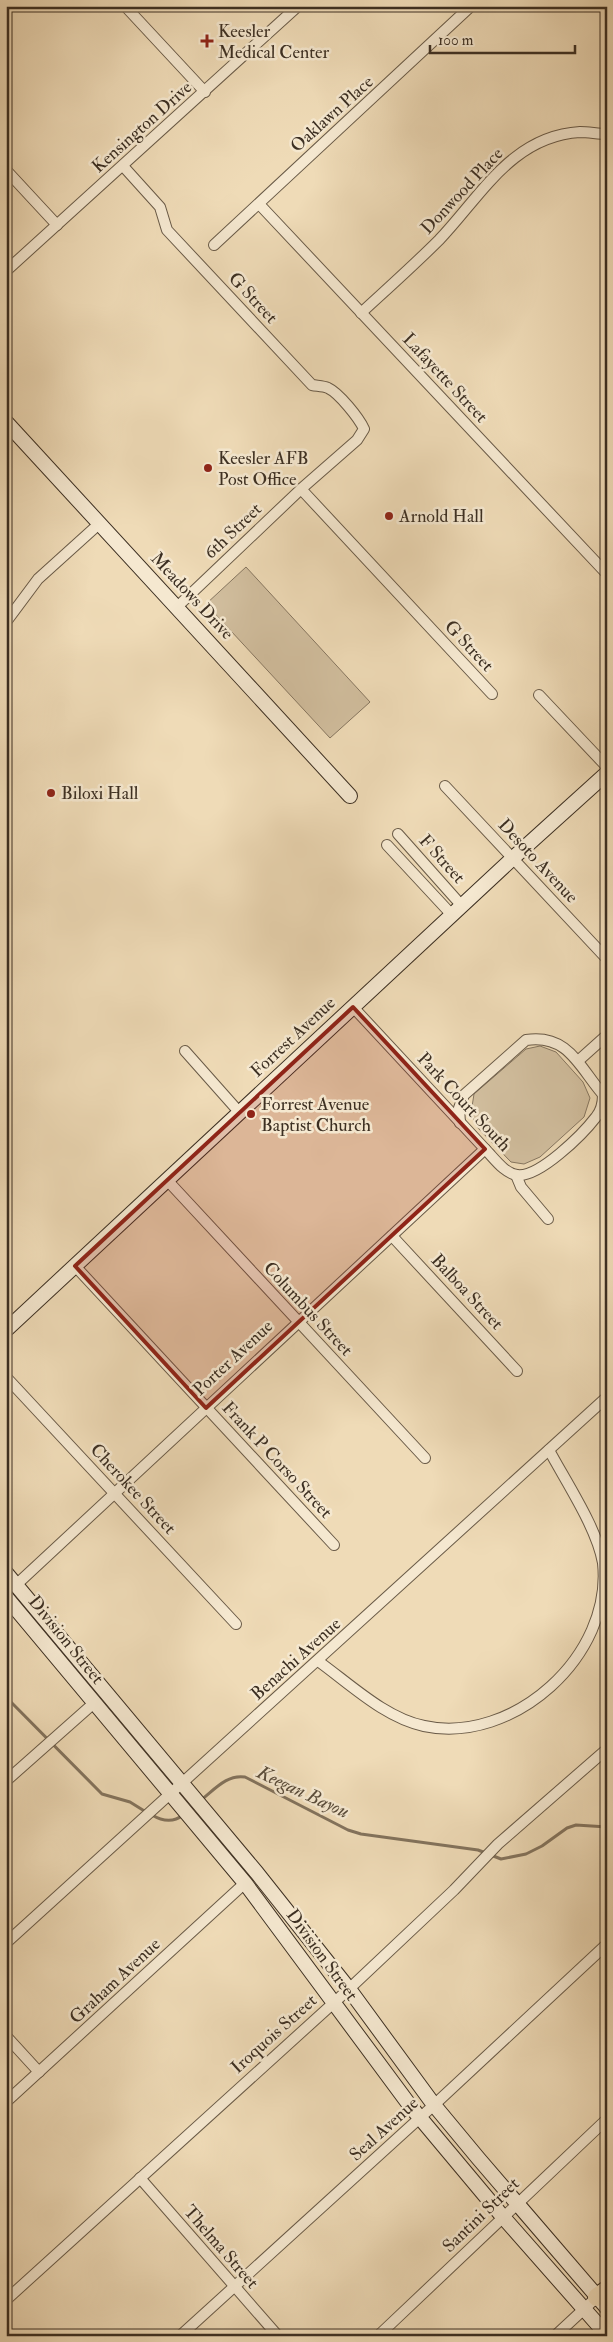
<svg xmlns="http://www.w3.org/2000/svg" width="613" height="2342" viewBox="0 0 613 2342" font-family="'IM FELL Double Pica',serif">
	<style>
		.green { fill: #d1be9e; stroke: #867660 }
		.lines { fill: none; stroke-linecap: round; stroke-linejoin: round }
		.stream { stroke: #83735d; stroke-width: 3 }
		.street-casing { stroke: #695a47; stroke-width: 12 }
		.secondary-casing { stroke: #3c2f22; stroke-width: 16 }
		.highway-casing { stroke: #3c2f22; stroke-width: 20 }
		.street { stroke: #f5e8d0; stroke-width: 10 }
		.secondary { stroke: #f5e8d0; stroke-width: 14 }
		.highway { stroke: #efdbb7; stroke-width: 18 }
		.marked { fill: #8f2418; fill-opacity: 0.2; stroke: #8f2418; stroke-width: 4; stroke-linejoin: round }
		.poi-dot { fill: #8f2418; stroke: #f5e8d0; stroke-width: 2 }
		.labels { text-anchor: middle; dominant-baseline: central; stroke-width: 5; stroke-linejoin: round; paint-order: stroke }
		.poi-label { font-size: 18px; fill: #3c2f22; stroke: #f5e8d0; text-anchor: start }
		.street-label { font-size: 18px; fill: #3c2f22; stroke: #f5e8d0 }
		.water-label { font-size: 19px; font-style: italic; fill: #5a4c3a; stroke: #f5e8d0 }
	</style>
	<rect width="100%" height="100%" fill="#efdbb7"/>
	<filter id="stains"><feTurbulence type="fractalNoise" baseFrequency=".004" numOctaves="4"/><feColorMatrix values="0 0 0 0 .2 0 0 0 0 .09 0 0 0 0 .02 0 0 0 .5 -.17"/></filter>
	<radialGradient id="worn" r=".72"><stop offset=".6" stop-color="#630" stop-opacity="0"/><stop offset="1" stop-color="#630" stop-opacity=".3"/></radialGradient>
	<g class="green">
		<path d="M246,567L370,702L330,738L206,604Z"/>
		<path d="M540,1046L556,1052L583,1082L590,1098L584,1117L540,1157L524,1164L511,1162L476,1126L471,1113L474,1094L526,1049Z"/>
	</g>
	<g class="lines">
		<g class="stream">
			<path d="M6,1697L102,1794L130,1802L146,1812"/>
			<path d="M201,1800C214,1790 227,1774 245,1777L348,1830L361,1834L478,1850L501,1859L526,1854L542,1846L567,1828L576,1825L607,1827"/>
			<path d="M152,1815C162,1821 173,1823 183,1815"/>
		</g>
		<defs>
			<g id="street">
				<path d="M125,6L205,92"/>
				<path d="M123,166L160,207L167,230L312,385C317,386 323,386 328,388C339,393 359,418 364,429L357,440L301,489L177,607"/>
				<path d="M6,170L57,225"/>
				<path d="M259,204L607,574"/>
				<path d="M214,245L471,6"/>
				<path d="M6,271L298,6"/>
				<path d="M361,313C387,289 414,265 439,240C481,196 512,136 580,132C589,132 598,134 607,134"/>
				<path d="M301,489L492,694"/>
				<path d="M6,622L38,579L100,523"/>
				<path d="M539,695L607,767"/>
				<path d="M445,786L607,959"/>
				<path d="M398,834L462,906"/>
				<path d="M387,845L452,915"/>
				<path d="M353,1007L485,1149C494,1158 504,1173 517,1175C539,1178 583,1134 596,1117C601,1111 603,1103 603,1095"/>
				<path d="M185,1051L240,1113"/>
				<path d="M578,1061L607,1035"/>
				<path d="M460,1123L459,1108L464,1095L526,1040C571,1033 581,1072 607,1099"/>
				<path d="M516,1175L521,1187L548,1219"/>
				<path d="M167,1180L425,1458"/>
				<path d="M392,1236L517,1371"/>
				<path d="M75,1266L334,1545"/>
				<path d="M6,1377L236,1624"/>
				<path d="M16,1585L485,1149"/>
				<path d="M318,1661C350,1684 385,1718 424,1726C513,1745 613,1656 603,1563C597,1528 566,1482 549,1450"/>
				<path d="M6,1781L94,1703"/>
				<path d="M6,1943L607,1397"/>
				<path d="M6,2036L39,2072"/>
				<path d="M6,2102L245,1883"/>
				<path d="M140,2178L278,2336"/>
				<path d="M6,2300L349,1989L454,1890L498,1844L607,1749"/>
				<path d="M180,2336L434,2105L607,1944"/>
				<path d="M378,2336L607,2119"/>
				<path d="M555,2336L597,2297"/>
			</g>
			<g id="secondary">
				<path d="M6,422L350,796"/>
				<path d="M6,1330L513,858L607,773"/>
				<path d="M6,1573L257,1873L349,1989L434,2105L478,2158L607,2308"/>
				<path d="M6,1597L245,1883L411,2107L503,2217L607,2335"/>
			</g>
			<path id="highway" d="M597,2297L607,2290"/>
		</defs>
		<use href="#street" class="street-casing"/>
		<use href="#secondary" class="secondary-casing"/>
		<use href="#highway" class="highway-casing"/>
		<use href="#street" class="street"/>
		<use href="#secondary" class="secondary"/>
		<use href="#highway" class="highway"/>
	</g>
	<path class="marked" d="M353,1007L485,1149L206,1408L75,1266Z"/>
	<g class="poi-dot">
		<path d="M204.5 33.5h5v5h5v5h-5v5h-5v-5h-5v-5h5z"/>
		<circle cx="208" cy="468" r="5"/>
		<circle cx="389" cy="516" r="5"/>
		<circle cx="51" cy="793" r="5"/>
		<circle cx="251" cy="1114" r="5"/>
	</g>
	<g class="labels">
		<g class="poi-label">
			<text x="218" y="31">Keesler<tspan x="218" dy="21">Medical Center</tspan></text>
			<text x="218" y="458">Keesler AFB<tspan x="218" dy="21">Post Office</tspan></text>
			<text x="399" y="516">Arnold Hall</text>
			<text x="61" y="793">Biloxi Hall</text>
			<text x="261" y="1104">Forrest Avenue<tspan x="261" dy="21">Baptist Church</tspan></text>
		</g>
		<g class="street-label">
			<text transform="translate(332 114) rotate(-42)">Oaklawn Place</text>
			<text transform="translate(142 127) rotate(-42)">Kensington Drive</text>
			<text transform="translate(462 191) rotate(-47)">Donwood Place</text>
			<text transform="translate(253 298) rotate(47)">G Street</text>
			<text transform="translate(445 378) rotate(47)">Lafayette Street</text>
			<text transform="translate(233 531) rotate(-44)">6th Street</text>
			<text transform="translate(192 596) rotate(47)">Meadows Drive</text>
			<text transform="translate(469 646) rotate(47)">G Street</text>
			<text transform="translate(442 859) rotate(48)">F Street</text>
			<text transform="translate(538 861) rotate(47)">Desoto Avenue</text>
			<text transform="translate(293 1037) rotate(-43)">Forrest Avenue</text>
			<text transform="translate(464 1102) rotate(47)">Park Court South</text>
			<text transform="translate(467 1292) rotate(47)">Balboa Street</text>
			<text transform="translate(308 1309) rotate(47)">Columbus Street</text>
			<text transform="translate(233 1358) rotate(-43)">Porter Avenue</text>
			<text transform="translate(277 1460) rotate(47)">Frank P Corso Street</text>
			<text transform="translate(133 1489) rotate(47)">Cherokee Street</text>
			<text transform="translate(66 1640) rotate(51)">Division Street</text>
			<text transform="translate(296 1659) rotate(-42)">Benachi Avenue</text>
			<text transform="translate(322 1955) rotate(54)">Division Street</text>
			<text transform="translate(115 1981) rotate(-43)">Graham Avenue</text>
			<text transform="translate(274 2034) rotate(-42)">Iroquois Street</text>
			<text transform="translate(384 2129) rotate(-42)">Seal Avenue</text>
			<text transform="translate(481 2215) rotate(-44)">Santini Street</text>
			<text transform="translate(221 2247) rotate(49)">Thelma Street</text>
		</g>
		<g class="water-label">
			<text transform="translate(303 1792) rotate(25)">Keegan Bayou</text>
		</g>
	</g>
	<rect width="613" height="2342" fill="none" stroke="#efdbb7" stroke-width="25"/>
	<rect x="8" y="8" width="598" height="2327" fill="none" stroke="#3c2f22" stroke-width="2.5"/>
	<rect x="12" y="12" width="588" height="2317" fill="none" stroke="#3c2f22"/>
	<path d="M430 45v8h145v-8" fill="none" stroke="#3c2f22" stroke-width="2.5"/>
	<text x="438" y="45" font-size="15" fill="#3c2f22" stroke="#f5e8d0" stroke-width="4" paint-order="stroke">100 m</text>
	<rect width="100%" height="100%" filter="url(#stains)"/>
	<rect width="100%" height="100%" fill="url(#worn)"/>
</svg>
